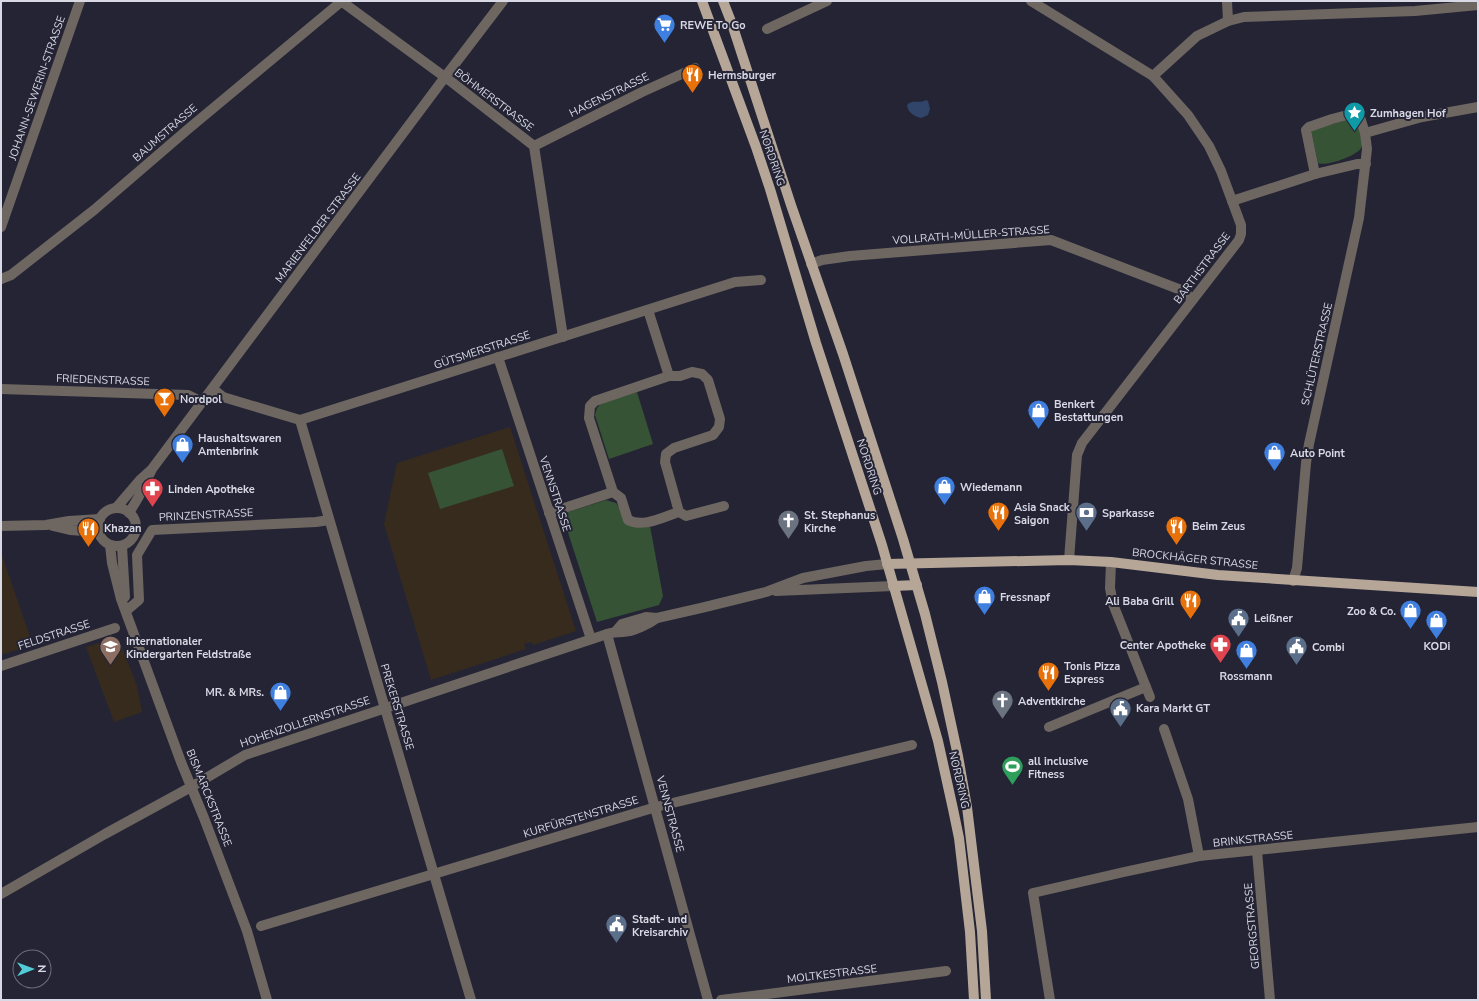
<svg xmlns="http://www.w3.org/2000/svg" width="1479" height="1001" viewBox="0 0 1479 1001" font-family="'Nunito Sans',sans-serif">
	<style>
		.education { fill: #372b1d }
		.green { fill: #365335 }
		.water { fill: #31456a }
		.lines { fill: none; stroke-linecap: round; stroke-linejoin: round }
		.minor { stroke: #6e6660; stroke-width: 10 }
		.major { stroke: #b6a698; stroke-width: 10 }
		.labels { text-anchor: middle; dominant-baseline: central; stroke-width: 4; stroke-linejoin: round; paint-order: stroke }
		.poi-label { font-size: 11px; font-weight: bold; fill: #d8d9e5; stroke: #242435; text-anchor: start }
		.street-label { font-size: 11px; fill: #d8d9e5; stroke: #242435 }
	</style>
	<rect width="100%" height="100%" fill="#242435"/>
	<g class="education">
		<path d="M510,427L576,631L533,645L532,642L524,644L526,649L431,680L384,524L397,463Z"/>
		<path d="M1,553L33,645L1,655Z"/>
		<path d="M118,637L137,686L142,712L114,722L86,647Z"/>
	</g>
	<g class="green">
		<path d="M1354,118L1357,120C1358,127 1365,141 1361,148C1357,156 1325,167 1318,163L1311,130Z"/>
		<path d="M637,392L653,444L609,459L595,415L597,408L601,403Z"/>
		<path d="M502,449L514,486L440,509L428,473Z"/>
		<path d="M606,500L616,503L621,510L650,526L663,596L659,605L597,622L562,514Z"/>
	</g>
	<path class="water" d="M926,100L928,101L930,109L928,115L921,118C914,116 908,113 907,105C912,99 920,104 926,100Z"/>
	<g class="lines">
		<g class="minor">
			<path d="M341,1L453,83L534,146L563,337"/>
			<path d="M1031,1L1153,76L1188,115L1209,146L1221,171L1241,225V234L1239,240L1082,443L1077,455L1069,560"/>
			<path d="M1227,1L1228,21"/>
			<path d="M767,29L827,1"/>
			<path d="M1153,76L1197,36L1228,21L1244,17L1415,11L1478,5"/>
			<path d="M1365,133L1422,117L1478,107"/>
			<path d="M534,146L642,92L695,68"/>
			<path d="M1232,201L1315,174L1357,164H1366"/>
			<path d="M1,227L80,1"/>
			<path d="M811,264L822,260L850,256L1051,240L1181,290L1193,299"/>
			<path d="M1,279L11,275L94,210L187,130L342,1"/>
			<path d="M648,310L669,376L595,401L590,406L589,418L613,492L621,498L628,520C644,528 663,517 679,512"/>
			<path d="M498,357L591,639"/>
			<path d="M669,376H680L692,372L702,374L708,380L720,419L719,427L713,435L674,448L666,454L665,462L679,512L686,516L724,506"/>
			<path d="M1,389L188,395L202,402"/>
			<path d="M213,389L223,397L300,420L735,282L761,280"/>
			<path d="M300,420L471,1000"/>
			<path d="M116,508L140,480L150,471"/>
			<circle cx="117" cy="527" r="19"/>
			<path d="M129,513L138,498L152,469L445,77L503,1"/>
			<path d="M549,513L613,492"/>
			<path d="M1,526L46,525L69,521L100,519"/>
			<path d="M53,526L70,530L98,532"/>
			<path d="M110,545L112,563L121,599L181,762L204,818L247,931L267,1000"/>
			<path d="M122,546L125,597"/>
			<path d="M1111,562L1110,588L1113,604L1150,697"/>
			<path d="M1293,581L1297,568L1306,463L1309,444L1359,218L1367,149L1365,133L1359,114L1355,113L1332,119L1309,127L1306,130L1315,174"/>
			<path d="M776,591L893,586"/>
			<path d="M126,611L139,600L137,555L152,530L316,522L329,520"/>
			<path d="M616,631L622,624L646,617L657,618L701,608L766,592L803,578L866,566L887,564"/>
			<path d="M607,634L708,1000"/>
			<path d="M1,666L115,628"/>
			<path d="M1049,727L1146,687"/>
			<path d="M1164,729L1188,799L1199,856"/>
			<path d="M1257,851L1270,1000"/>
			<path d="M1,894L105,834L191,787L245,755L607,634C613,632 617,632 623,632C633,632 649,624 657,618"/>
			<path d="M261,926L656,807L912,745"/>
			<path d="M721,1000L946,971"/>
			<path d="M1050,1000L1033,893L1124,872L1199,856L1478,827"/>
		</g>
		<g class="major">
			<path d="M702,1L756,147L770,189L816,343L882,545L938,741L953,809L959,838L970,932L974,1000"/>
			<path d="M723,1L732,24L791,205L843,354L903,539L925,614L942,682L958,756L967,807L982,931L986,1000"/>
			<path d="M887,564L1069,560L1111,562L1218,575L1478,592"/>
			<path d="M893,586L917,585"/>
		</g>
	</g>
	<defs>
		<symbol id="supermarket-pin" viewBox="-11 -11 22 30"><path d="M0 17L-7.5 6A9.5 9.5 0 1 1 7.5 6Z" fill="#3f7fe0" stroke="#242435"/><path d="M-6-5.5h2.5l.6 2H6L4.5 2H-2.5L-4.4-4H-6ZM-1.5 3.2a1.3 1.3 0 1 0 .1 0ZM3 3.2a1.3 1.3 0 1 0 .1 0Z" fill="#fff"/></symbol>
		<symbol id="restaurant-pin" viewBox="-11 -11 22 30"><path d="M0 17L-7.5 6A9.5 9.5 0 1 1 7.5 6Z" fill="#e8710a" stroke="#242435"/><path d="M-5-6h1v4h1v-4h1v4h1v-4h1v5L-1.5 .5V6h-2V.5L-5-1ZM5-6V6H3V1.5H1.5Q1.5-4 5-6Z" fill="#fff"/></symbol>
		<symbol id="sight-pin" viewBox="-11 -11 22 30"><path d="M0 17L-7.5 6A9.5 9.5 0 1 1 7.5 6Z" fill="#0f9aa8" stroke="#242435"/><path d="M0-6L1.8-2.2L6-1.7L2.9 1.2L3.7 5.4L0 3.3L-3.7 5.4L-2.9 1.2L-6-1.7L-1.8-2.2Z" fill="#fff"/></symbol>
		<symbol id="bar-pin" viewBox="-11 -11 22 30"><path d="M0 17L-7.5 6A9.5 9.5 0 1 1 7.5 6Z" fill="#e8710a" stroke="#242435"/><path d="M-6-5H6L.8 .8V4.5H3.5V6h-7V4.5H-.8V.8Z" fill="#fff"/></symbol>
		<symbol id="shop-pin" viewBox="-11 -11 22 30"><path d="M0 17L-7.5 6A9.5 9.5 0 1 1 7.5 6Z" fill="#3f7fe0" stroke="#242435"/><path d="M-5-2.5h2.3a2.7 3.5 0 0 1 5.4 0H5L5.5 6h-11ZM-1.5-2.5h3a1.5 2.3 0 0 0-3 0Z" fill="#fff"/></symbol>
		<symbol id="pharmacy-pin" viewBox="-11 -11 22 30"><path d="M0 17L-7.5 6A9.5 9.5 0 1 1 7.5 6Z" fill="#e0444e" stroke="#242435"/><path d="M-2-6h4v4h4v4h-4v4h-4v-4h-4v-4h4Z" fill="#fff"/></symbol>
		<symbol id="bank-pin" viewBox="-11 -11 22 30"><path d="M0 17L-7.5 6A9.5 9.5 0 1 1 7.5 6Z" fill="#5c6f8a" stroke="#242435"/><path d="M-6-4H6V4H-6ZM0-2.3a2.3 2.3 0 1 0 0 4.6a2.3 2.3 0 1 0 0-4.6Z" fill="#fff"/></symbol>
		<symbol id="church-pin" viewBox="-11 -11 22 30"><path d="M0 17L-7.5 6A9.5 9.5 0 1 1 7.5 6Z" fill="#6b7280" stroke="#242435"/><path d="M-1.2-6h2.4v3.5h3.3v2.4h-3.3V6h-2.4V-.1h-3.3v-2.4h3.3Z" fill="#fff"/></symbol>
		<symbol id="civic-pin" viewBox="-11 -11 22 30"><path d="M0 17L-7.5 6A9.5 9.5 0 1 1 7.5 6Z" fill="#5c6f8a" stroke="#242435"/><path d="M-.6-6.5H3V-4.5H.6V-3L4-1V1h2V6H-6V1h2V-1L-.6-3ZM-1.2 2.5V6h2.4V2.5Z" fill="#fff"/></symbol>
		<symbol id="school-pin" viewBox="-11 -11 22 30"><path d="M0 17L-7.5 6A9.5 9.5 0 1 1 7.5 6Z" fill="#8d6e63" stroke="#242435"/><path d="M0-5L7-2L0 1L-7-2ZM-4 1L0 2.5L4 1V4Q0 6-4 4Z" fill="#fff"/></symbol>
		<symbol id="stadium-pin" viewBox="-11 -11 22 30"><path d="M0 17L-7.5 6A9.5 9.5 0 1 1 7.5 6Z" fill="#2e9e5b" stroke="#242435"/><path d="M0-5a6.5 5 0 1 0 0 10a6.5 5 0 1 0 0-10ZM-3.5-1.8h7v3.6h-7Z" fill="#fff"/></symbol>
	</defs>
	<g fill-rule="evenodd">
		<use href="#supermarket-pin" x="652" y="12" width="25" height="34"/>
		<use href="#restaurant-pin" x="680" y="62" width="25" height="34"/>
		<use href="#sight-pin" x="1342" y="100" width="25" height="34"/>
		<use href="#bar-pin" x="152" y="386" width="25" height="34"/>
		<use href="#shop-pin" x="1026" y="398" width="25" height="34"/>
		<use href="#shop-pin" x="170" y="432" width="25" height="34"/>
		<use href="#shop-pin" x="1262" y="440" width="25" height="34"/>
		<use href="#shop-pin" x="932" y="474" width="25" height="34"/>
		<use href="#pharmacy-pin" x="140" y="476" width="25" height="34"/>
		<use href="#restaurant-pin" x="986" y="500" width="25" height="34"/>
		<use href="#bank-pin" x="1074" y="500" width="25" height="34"/>
		<use href="#church-pin" x="776" y="508" width="25" height="34"/>
		<use href="#restaurant-pin" x="1164" y="514" width="25" height="34"/>
		<use href="#restaurant-pin" x="76" y="516" width="25" height="34"/>
		<use href="#shop-pin" x="972" y="584" width="25" height="34"/>
		<use href="#restaurant-pin" x="1178" y="588" width="25" height="34"/>
		<use href="#shop-pin" x="1398" y="598" width="25" height="34"/>
		<use href="#civic-pin" x="1226" y="606" width="25" height="34"/>
		<use href="#shop-pin" x="1424" y="608" width="25" height="34"/>
		<use href="#pharmacy-pin" x="1208" y="632" width="25" height="34"/>
		<use href="#school-pin" x="98" y="634" width="25" height="34"/>
		<use href="#civic-pin" x="1284" y="634" width="25" height="34"/>
		<use href="#shop-pin" x="1234" y="638" width="25" height="34"/>
		<use href="#restaurant-pin" x="1036" y="660" width="25" height="34"/>
		<use href="#shop-pin" x="268" y="680" width="25" height="34"/>
		<use href="#church-pin" x="990" y="688" width="25" height="34"/>
		<use href="#civic-pin" x="1108" y="696" width="25" height="34"/>
		<use href="#stadium-pin" x="1000" y="754" width="25" height="34"/>
		<use href="#civic-pin" x="604" y="912" width="25" height="34"/>
	</g>
	<g class="labels">
		<g class="poi-label">
			<text x="680" y="25">REWE To Go</text>
			<text x="708" y="75">Hermsburger</text>
			<text x="1370" y="113">Zumhagen Hof</text>
			<text x="180" y="399">Nordpol</text>
			<text x="1054" y="404">Benkert<tspan x="1054" dy="13">Bestattungen</tspan></text>
			<text x="198" y="438">Haushaltswaren<tspan x="198" dy="13">Amtenbrink</tspan></text>
			<text x="1290" y="453">Auto Point</text>
			<text x="960" y="487">Wiedemann</text>
			<text x="168" y="489">Linden Apotheke</text>
			<text x="1014" y="507">Asia Snack<tspan x="1014" dy="13">Saigon</tspan></text>
			<text x="1102" y="513">Sparkasse</text>
			<text x="804" y="515">St. Stephanus<tspan x="804" dy="13">Kirche</tspan></text>
			<text x="1192" y="526">Beim Zeus</text>
			<text x="104" y="528">Khazan</text>
			<text x="1000" y="597">Fressnapf</text>
			<text x="1174" y="601" text-anchor="end">Ali Baba Grill</text>
			<text x="1396" y="611" text-anchor="end">Zoo &amp; Co.</text>
			<text x="1254" y="618">Leißner</text>
			<text x="126" y="641">Internationaler<tspan x="126" dy="13">Kindergarten Feldstraße</tspan></text>
			<text x="1206" y="645" text-anchor="end">Center Apotheke</text>
			<text x="1437" y="646" text-anchor="middle">KODi</text>
			<text x="1312" y="647">Combi</text>
			<text x="1064" y="666">Tonis Pizza<tspan x="1064" dy="13">Express</tspan></text>
			<text x="1246" y="676" text-anchor="middle">Rossmann</text>
			<text x="264" y="692" text-anchor="end">MR. &amp; MRs.</text>
			<text x="1018" y="701">Adventkirche</text>
			<text x="1136" y="708">Kara Markt GT</text>
			<text x="1028" y="761">all inclusive<tspan x="1028" dy="13">Fitness</tspan></text>
			<text x="632" y="919">Stadt- und<tspan x="632" dy="13">Kreisarchiv</tspan></text>
		</g>
		<g class="street-label">
			<text transform="translate(37 88) rotate(-71)">JOHANN-SEWERIN-STRASSE</text>
			<text transform="translate(609 95) rotate(-26)">HAGENSTRASSE</text>
			<text transform="translate(494 100) rotate(37)">BÖHMERSTRASSE</text>
			<text transform="translate(165 133) rotate(-41)">BAUMSTRASSE</text>
			<text transform="translate(772 158) rotate(71)">NORDRING</text>
			<text transform="translate(318 228) rotate(-53)">MARIENFELDER STRASSE</text>
			<text transform="translate(971 235) rotate(-4)">VOLLRATH-MÜLLER-STRASSE</text>
			<text transform="translate(1202 268) rotate(-53)">BARTHSTRASSE</text>
			<text transform="translate(482 350) rotate(-18)">GÜTSMERSTRASSE</text>
			<text transform="translate(1317 354) rotate(-77)">SCHLÜTERSTRASSE</text>
			<text transform="translate(103 380) rotate(2)">FRIEDENSTRASSE</text>
			<text transform="translate(869 467) rotate(72)">NORDRING</text>
			<text transform="translate(555 494) rotate(72)">VENNSTRASSE</text>
			<text transform="translate(206 515) rotate(-3)">PRINZENSTRASSE</text>
			<text transform="translate(1195 559) rotate(6)">BROCKHÄGER STRASSE</text>
			<text transform="translate(54 635) rotate(-18)">FELDSTRASSE</text>
			<text transform="translate(397 707) rotate(73)">PREKERSTRASSE</text>
			<text transform="translate(305 722) rotate(-19)">HOHENZOLLERNSTRASSE</text>
			<text transform="translate(959 780) rotate(77)">NORDRING</text>
			<text transform="translate(209 798) rotate(68)">BISMARCKSTRASSE</text>
			<text transform="translate(670 814) rotate(75)">VENNSTRASSE</text>
			<text transform="translate(581 817) rotate(-17)">KURFÜRSTENSTRASSE</text>
			<text transform="translate(1253 839) rotate(-6)">BRINKSTRASSE</text>
			<text transform="translate(1252 926) rotate(-95)">GEORGSTRASSE</text>
			<text transform="translate(832 974) rotate(-7)">MOLTKESTRASSE</text>
		</g>
	</g>
	<rect width="1479" height="1001" fill="none" stroke="#d8d9e5" stroke-width="4"/>
	<g transform="translate(32 969) rotate(89)"><circle r="19" fill="#242435" stroke="#6c6c7b"/>
	<path d="M0-3L7 15L0 10L-7 15Z" fill="#52cbd7"/>
	<text y="-6" font-size="11" font-weight="bold" text-anchor="middle" fill="#d8d9e5">N</text>
	</g>
</svg>
